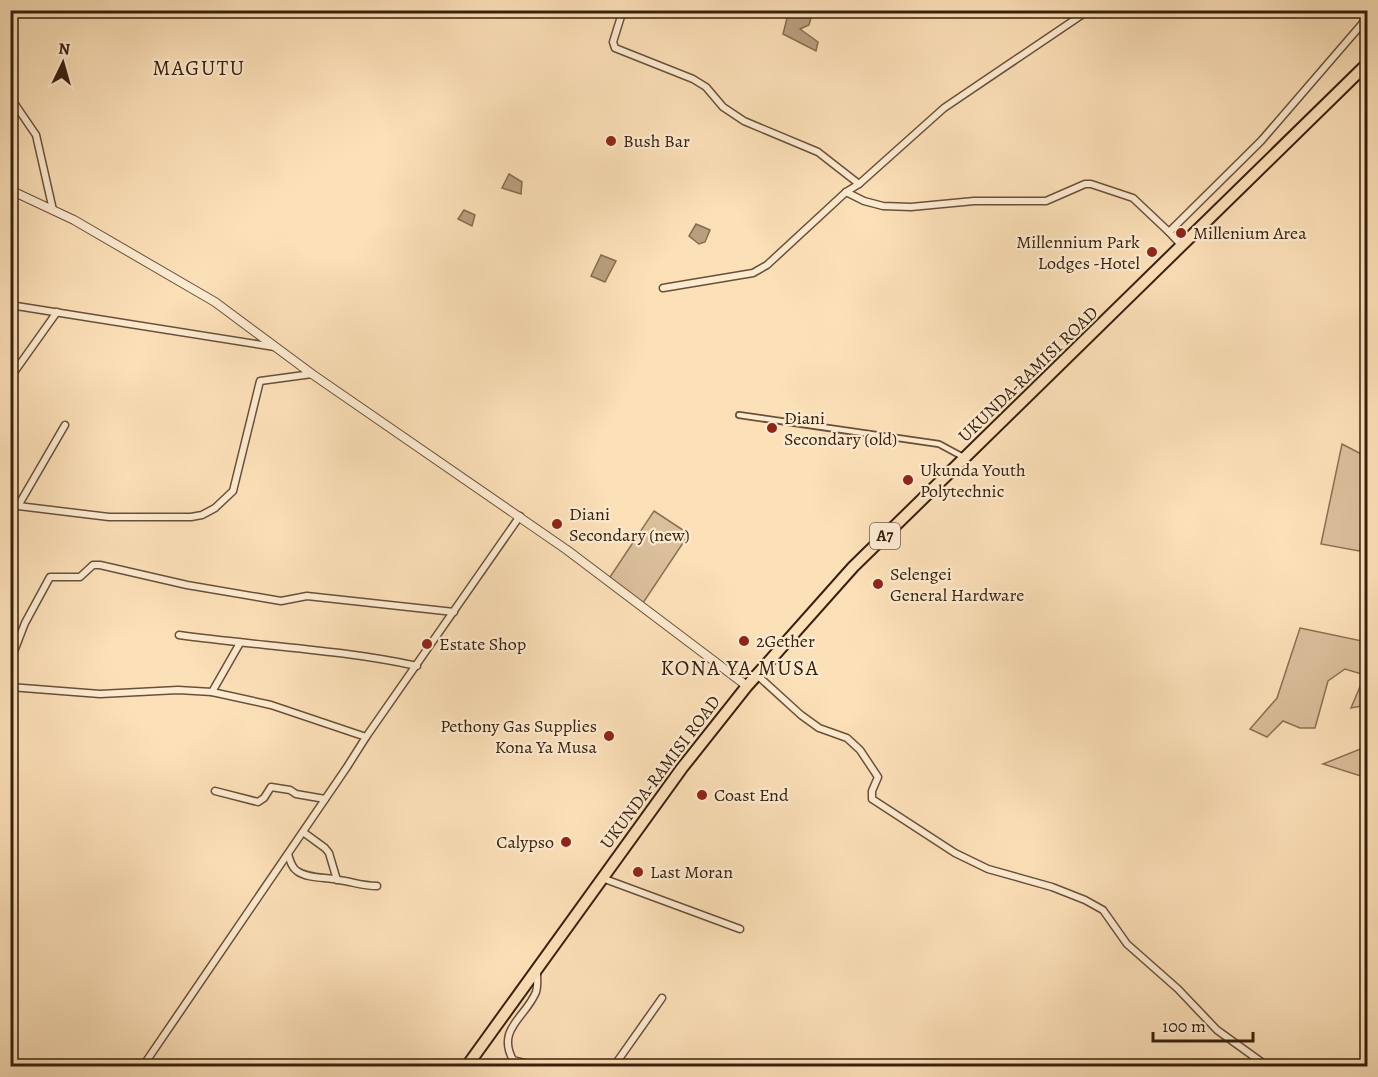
<svg xmlns="http://www.w3.org/2000/svg" width="1378" height="1077" viewBox="0 0 1378 1077" font-family="Alegreya,serif">
	<style>
		.green { fill: #dbbf9b; stroke: #8a7054; stroke-width: 1.5 }
		.water { fill: #b99f7e; stroke: #856c51; stroke-width: 1.5 }
		.lines { fill: none; stroke-linecap: round; stroke-linejoin: round }
		.pedestrian-casing { stroke: #695038; stroke-width: 8 }
		.minor-casing { stroke: #695038; stroke-width: 9 }
		.tertiary-casing { stroke: #695038; stroke-width: 10 }
		.trunk-casing { stroke: #38200d; stroke-width: 14 }
		.pedestrian { stroke: #fdebd1; stroke-width: 4.5 }
		.minor { stroke: #fdebd1; stroke-width: 6 }
		.tertiary { stroke: #fdebd1; stroke-width: 8 }
		.trunk { stroke: #fce0b8; stroke-width: 10 }
		.poi-dot { fill: #8f2418; stroke: #fdebd1; stroke-width: 2 }
		.labels { text-anchor: middle; dominant-baseline: central; stroke-width: 4.5; stroke-linejoin: round; paint-order: stroke }
		.shield { fill: #fdebd1; stroke: #735d48; stroke-width: 1.5 }
		.shield-label { font-size: 16px; font-weight: bold; fill: #38200d }
		.poi-label { font-size: 18px; fill: #38200d; stroke: #fdebd1; text-anchor: start }
		.street-label { font-size: 18px; fill: #38200d; stroke: #fdebd1 }
		.quarter-label { font-size: 21px; letter-spacing: 1.5px; fill: #38200d; stroke: #fdebd1 }
	</style>
	<rect width="100%" height="100%" fill="#fce0b8"/>
	<filter id="stains"><feTurbulence type="fractalNoise" baseFrequency=".00333" numOctaves="4"/><feColorMatrix values="0 0 0 0 .2 0 0 0 0 .09 0 0 0 0 .02 0 0 0 .5 -.17"/></filter>
	<radialGradient id="worn" r=".72"><stop offset=".6" stop-color="#630" stop-opacity="0"/><stop offset="1" stop-color="#630" stop-opacity=".3"/></radialGradient>
	<g class="green">
		<path d="M1342,444L1367,457V475L1364,480L1367,485V537L1359,551L1321,544Z"/>
		<path d="M654,511L689,534L643,603L608,580Z"/>
		<path d="M1300,628L1367,642V705L1351,708L1365,675L1345,669L1328,681L1315,728H1300L1283,721L1267,737L1250,729L1277,698Z"/>
		<path d="M1367,731V778L1323,764L1363,748Z"/>
	</g>
	<g class="water">
		<path d="M789,10L803,11L812,14L809,25L800,29L818,42L816,51L783,34Z"/>
		<path d="M509,174L522,182L521,194L502,188Z"/>
		<path d="M464,210L475,215L472,226L458,219Z"/>
		<path d="M696,224L710,230L705,242L699,244L689,236Z"/>
		<path d="M601,255L616,261L605,282L591,276Z"/>
	</g>
	<g class="lines">
		<defs>
			<path id="pedestrian" d="M739,415L939,444L965,458"/>
			<g id="minor">
				<path d="M623,10L613,42L615,48L693,79L706,87L723,107L744,121L818,152L859,184"/>
				<path d="M10,97L36,135L53,210"/>
				<path d="M846,192L864,201L883,206L911,207L974,201H1046L1085,184H1091L1133,198L1169,232"/>
				<path d="M1182,246L1169,232L1261,141L1368,17"/>
				<path d="M663,288L753,273L767,265L846,192L859,184L944,108L1089,10"/>
				<path d="M10,305L275,347"/>
				<path d="M10,378L57,312"/>
				<path d="M10,505L109,517H191L202,515L215,508L233,491L260,381L312,374"/>
				<path d="M18,506L65,425"/>
				<path d="M179,635C258,646 338,649 417,666"/>
				<path d="M10,662L25,623L50,577H80L93,565H100L187,585L281,601L307,596L454,612"/>
				<path d="M757,675L801,715L819,728L847,738L860,750L878,777L872,791V799L955,853L988,869L1052,887L1085,900L1103,910L1127,944L1178,989L1217,1030L1267,1066"/>
				<path d="M10,687L100,694L178,690L212,692L271,705L366,737"/>
				<path d="M212,692L240,643"/>
				<path d="M215,791L258,802L264,798L271,787L290,790L296,794L325,799"/>
				<path d="M303,832L325,848L329,853L337,880"/>
				<path d="M288,854C290,860 291,867 297,871C308,879 326,877 339,880C353,882 362,886 377,886"/>
				<path d="M602,878L740,929"/>
				<path d="M143,1066L347,767L366,737L520,516"/>
				<path d="M536,1066L513,1060C496,1029 526,1017 536,992C538,986 537,979 537,972"/>
				<path d="M614,1066L662,998"/>
			</g>
			<path id="tertiary" d="M10,190L74,220L215,302L312,374L567,550L747,686"/>
			<path id="trunk" d="M467,1066L682,768L747,686L853,567L1368,63"/>
		</defs>
		<use href="#pedestrian" class="pedestrian-casing"/>
		<use href="#minor" class="minor-casing"/>
		<use href="#tertiary" class="tertiary-casing"/>
		<use href="#trunk" class="trunk-casing"/>
		<use href="#pedestrian" class="pedestrian"/>
		<use href="#minor" class="minor"/>
		<use href="#tertiary" class="tertiary"/>
		<use href="#trunk" class="trunk"/>
	</g>
	<g class="poi-dot">
		<circle cx="611" cy="141" r="6"/>
		<circle cx="1181" cy="233" r="6"/>
		<circle cx="1152" cy="252" r="6"/>
		<circle cx="772" cy="428" r="6"/>
		<circle cx="908" cy="480" r="6"/>
		<circle cx="557" cy="524" r="6"/>
		<circle cx="878" cy="584" r="6"/>
		<circle cx="744" cy="641" r="6"/>
		<circle cx="427" cy="644" r="6"/>
		<circle cx="609" cy="736" r="6"/>
		<circle cx="702" cy="795" r="6"/>
		<circle cx="566" cy="842" r="6"/>
		<circle cx="638" cy="872" r="6"/>
	</g>
	<g class="labels">
		<rect class="shield" x="870" y="523" width="30" height="26" rx="4.5"/>
		<g class="shield-label">
			<text x="885" y="536">A7</text>
		</g>
		<g class="poi-label">
			<text x="623" y="141">Bush Bar</text>
			<text x="1193" y="233">Millenium Area</text>
			<text x="1140" y="242" text-anchor="end">Millennium Park<tspan x="1140" dy="21">Lodges -Hotel</tspan></text>
			<text x="784" y="418">Diani<tspan x="784" dy="21">Secondary (old)</tspan></text>
			<text x="920" y="470">Ukunda Youth<tspan x="920" dy="21">Polytechnic</tspan></text>
			<text x="569" y="514">Diani<tspan x="569" dy="21">Secondary (new)</tspan></text>
			<text x="890" y="574">Selengei<tspan x="890" dy="21">General Hardware</tspan></text>
			<text x="756" y="641">2Gether</text>
			<text x="439" y="644">Estate Shop</text>
			<text x="597" y="726" text-anchor="end">Pethony Gas Supplies<tspan x="597" dy="21">Kona Ya Musa</tspan></text>
			<text x="714" y="795">Coast End</text>
			<text x="554" y="842" text-anchor="end">Calypso</text>
			<text x="650" y="872">Last Moran</text>
		</g>
		<g class="street-label">
			<text transform="translate(1028 374) rotate(-44)">UKUNDA-RAMISI ROAD</text>
			<text transform="translate(660 772) rotate(-53)">UKUNDA-RAMISI ROAD</text>
		</g>
		<g class="quarter-label">
			<text x="199" y="68">MAGUTU</text>
			<text x="740" y="668">KONA YA MUSA</text>
		</g>
	</g>
	<rect width="1378" height="1077" fill="none" stroke="#fce0b8" stroke-width="36"/>
	<rect x="12" y="12" width="1354" height="1053" fill="none" stroke="#38200d" stroke-width="3"/>
	<rect x="18" y="18" width="1342" height="1041" fill="none" stroke="#38200d" stroke-width="1.5"/>
	<g transform="translate(63 63) rotate(5)" stroke="#fdebd1" stroke-width="4.5" paint-order="stroke">
	<path d="M0-4.5L10 22L0 15L-10 22Z" fill="#38200d"/>
	<text y="-9" font-size="16" font-weight="bold" text-anchor="middle" fill="#38200d">N</text>
	</g>
	<path d="M1153 1032v9h100v-9" fill="none" stroke="#38200d" stroke-width="3"/>
	<text x="1162" y="1032" font-size="18" fill="#38200d" stroke="#fdebd1" stroke-width="4.5" paint-order="stroke">100 m</text>
	<rect width="100%" height="100%" filter="url(#stains)"/>
	<rect width="100%" height="100%" fill="url(#worn)"/>
</svg>
